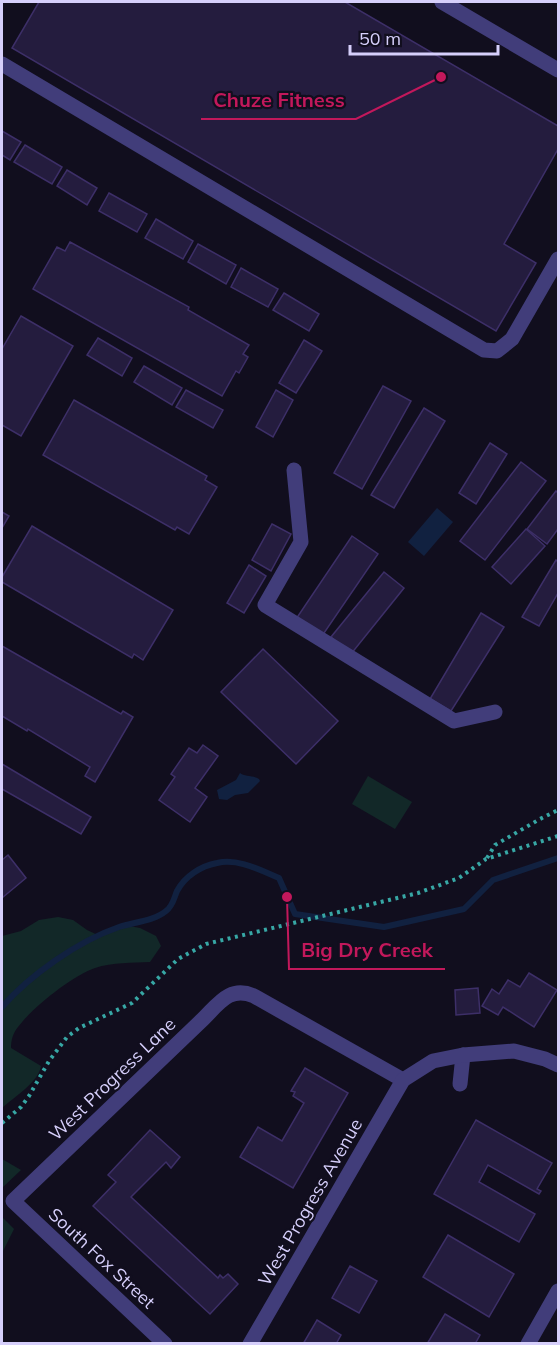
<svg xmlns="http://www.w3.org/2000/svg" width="560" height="1345" viewBox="0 0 560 1345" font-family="Mulish,sans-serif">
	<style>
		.green { fill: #122828 }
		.water { fill: #112140 }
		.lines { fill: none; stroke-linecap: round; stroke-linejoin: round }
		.stream { stroke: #112140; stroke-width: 6 }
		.building { fill: #241c3e; stroke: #3d2f68; stroke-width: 1.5 }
		.path { stroke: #37a7a5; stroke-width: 4; stroke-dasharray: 3 4.5; stroke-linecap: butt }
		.minor { stroke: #413d7a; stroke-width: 15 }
		.labels { text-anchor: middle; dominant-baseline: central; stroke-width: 4.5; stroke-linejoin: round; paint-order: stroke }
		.street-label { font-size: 18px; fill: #d6cffb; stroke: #110e1e }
		.leader { fill: none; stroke: #c2185b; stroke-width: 2 }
		.callout-dot { fill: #c2185b; stroke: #110e1e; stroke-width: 2 }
		.callout-label { font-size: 20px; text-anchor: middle; font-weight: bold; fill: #c2185b; stroke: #110e1e; stroke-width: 4.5; stroke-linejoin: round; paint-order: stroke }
	</style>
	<rect width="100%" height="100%" fill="#110e1e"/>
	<g class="green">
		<path d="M368,776L412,802L395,829L352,804Z"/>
		<path d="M58,917L73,920L87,930L100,936L129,926L140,928L156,936L161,946L150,962C132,963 113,962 95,968C72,976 33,1007 18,1027C13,1033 11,1040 11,1048L41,1066C38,1083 14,1097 2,1108V936L21,931L39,920Z"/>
		<path d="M2,1159L21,1170L2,1188Z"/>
		<path d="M2,1217L14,1229L2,1253Z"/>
	</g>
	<g class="water">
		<path d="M437,508L453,522L424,556L408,542Z"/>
		<path d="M240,773C244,777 253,775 259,779L260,781L248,793L235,795L227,800L219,799L217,790L236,780Z"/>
	</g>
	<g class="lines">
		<path class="stream" d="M2,1007C30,975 78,941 119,927C134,922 154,921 166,911C173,906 174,898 177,891C185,876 201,866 217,863C238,858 260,870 279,878L295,914L384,927L464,909L493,880L558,858"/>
	</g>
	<g class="building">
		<path d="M39,2H345L558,126V149L504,244L536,263L496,331L12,48Z"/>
		<path d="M2,131L21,142L10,160L2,155Z"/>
		<path d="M25,145L62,167L52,184L14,162Z"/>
		<path d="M67,170L97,188L87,205L57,186Z"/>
		<path d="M109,193L147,214L137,232L99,211Z"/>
		<path d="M156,219L193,241L183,259L145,238Z"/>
		<path d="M70,242L189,307L188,310L249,345L243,354L248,357L239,373L236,371L222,396L33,289L57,247L65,251Z"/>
		<path d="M198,244L236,265L226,284L188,262Z"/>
		<path d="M241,268L278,289L268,307L231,287Z"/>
		<path d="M284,293L319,314L309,331L273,310Z"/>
		<path d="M21,316L73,346L21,436L2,425V349Z"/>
		<path d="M98,338L132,358L122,376L87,355Z"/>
		<path d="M304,340L322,351L296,393L279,383Z"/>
		<path d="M144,366L182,388L172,405L134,382Z"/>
		<path d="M383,386L411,401L362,489L334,473Z"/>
		<path d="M186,390L223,410L213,428L176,407Z"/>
		<path d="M276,390L293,400L273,437L256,427Z"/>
		<path d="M74,400L207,476L205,480L217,487L189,534L177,527L175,530L43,455Z"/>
		<path d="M424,408L445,421L394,508L371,495Z"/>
		<path d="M490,443L507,454L476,504L459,493Z"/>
		<path d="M521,462L546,481L485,560L460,541Z"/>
		<path d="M556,491L558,493V529L547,544L527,529Z"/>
		<path d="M2,512L9,516L2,528Z"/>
		<path d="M272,524L291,534L271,571L252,560Z"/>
		<path d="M32,526L173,610L143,660L134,654L132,658L2,582V577Z"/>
		<path d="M526,529L545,546L511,584L492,567Z"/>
		<path d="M352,536L378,554L322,636L296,619Z"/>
		<path d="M556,560L558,562V593L539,626L522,617Z"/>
		<path d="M249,565L266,576L244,613L227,603Z"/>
		<path d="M384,572L404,588L351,654L331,637Z"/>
		<path d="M481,613L504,627L451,711L430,699Z"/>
		<path d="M2,646L121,714L123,711L133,717L95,782L85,776L90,767L28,729L27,731L2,716Z"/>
		<path d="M263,649L338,721L296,764L221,692Z"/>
		<path d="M203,745L218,756L195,788L207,797L190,822L159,800L175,777L171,774L189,748L197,753Z"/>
		<path d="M2,764L91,817L81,834L2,789Z"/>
		<path d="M8,855L26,878L2,898V860Z"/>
		<path d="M529,973L557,990L534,1027L503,1007L498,1015L482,1006L492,989L499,994L508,980L520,987Z"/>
		<path d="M478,988L480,1013L456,1015L455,990Z"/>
		<path d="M305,1068L348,1093L293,1188L240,1157L258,1127L282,1141L304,1103L293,1096L295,1092L291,1091Z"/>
		<path d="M476,1120L552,1163L537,1189L541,1191L539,1194L488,1165L479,1182L535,1214L519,1242L434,1194Z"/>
		<path d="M150,1130L180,1157L171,1168L166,1162L131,1197L218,1278L220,1275L223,1278L228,1274L238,1284L210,1314L93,1206L116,1182L108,1175Z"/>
		<path d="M448,1235L514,1274L489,1317L423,1277Z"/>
		<path d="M350,1266L377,1281L359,1313L332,1298Z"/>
		<path d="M445,1314L480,1335L475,1344H427Z"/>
		<path d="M317,1320L341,1335L336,1344H303Z"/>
	</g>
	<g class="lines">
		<g class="path">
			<path d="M487,858L495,845L540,819L558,810"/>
			<path d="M2,1123L21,1107L29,1096L49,1061L67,1037L79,1028L132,1003L178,959L206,944L418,893L459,878L486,859L558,836"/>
		</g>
		<g class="minor">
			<path d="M442,2L558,70"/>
			<path d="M2,64L484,350L497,351L512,339L558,259"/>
			<path d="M294,470L301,542L265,605L454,721L495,712"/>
			<path d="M460,1084L463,1055"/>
			<path d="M165,1344L13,1201L201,1021C218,1005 229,985 254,996L403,1080"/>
			<path d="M250,1344L403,1080L433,1061L463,1055L514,1051L545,1059L558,1065"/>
			<path d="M528,1344L558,1291"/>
		</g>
	</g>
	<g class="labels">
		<g class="street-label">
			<text transform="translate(112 1079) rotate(-44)">West Progress Lane</text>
			<text transform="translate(310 1202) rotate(-60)">West Progress Avenue</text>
			<text transform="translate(102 1258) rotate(43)">South Fox Street</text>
		</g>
	</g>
	<path class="leader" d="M441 77L356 119H201M287 897L289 969H445"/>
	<g class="callout-dot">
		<circle cx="441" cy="77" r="6"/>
		<circle cx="287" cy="897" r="6"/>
	</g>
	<g class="callout-label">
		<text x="279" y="107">Chuze Fitness</text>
		<text x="367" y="957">Big Dry Creek</text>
	</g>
	<rect width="560" height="1345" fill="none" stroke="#d6cffb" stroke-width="6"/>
	<path d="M350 45v9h148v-9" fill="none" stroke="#d6cffb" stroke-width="3"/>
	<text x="359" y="45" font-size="18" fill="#d6cffb" stroke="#110e1e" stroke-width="4.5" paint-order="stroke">50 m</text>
</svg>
